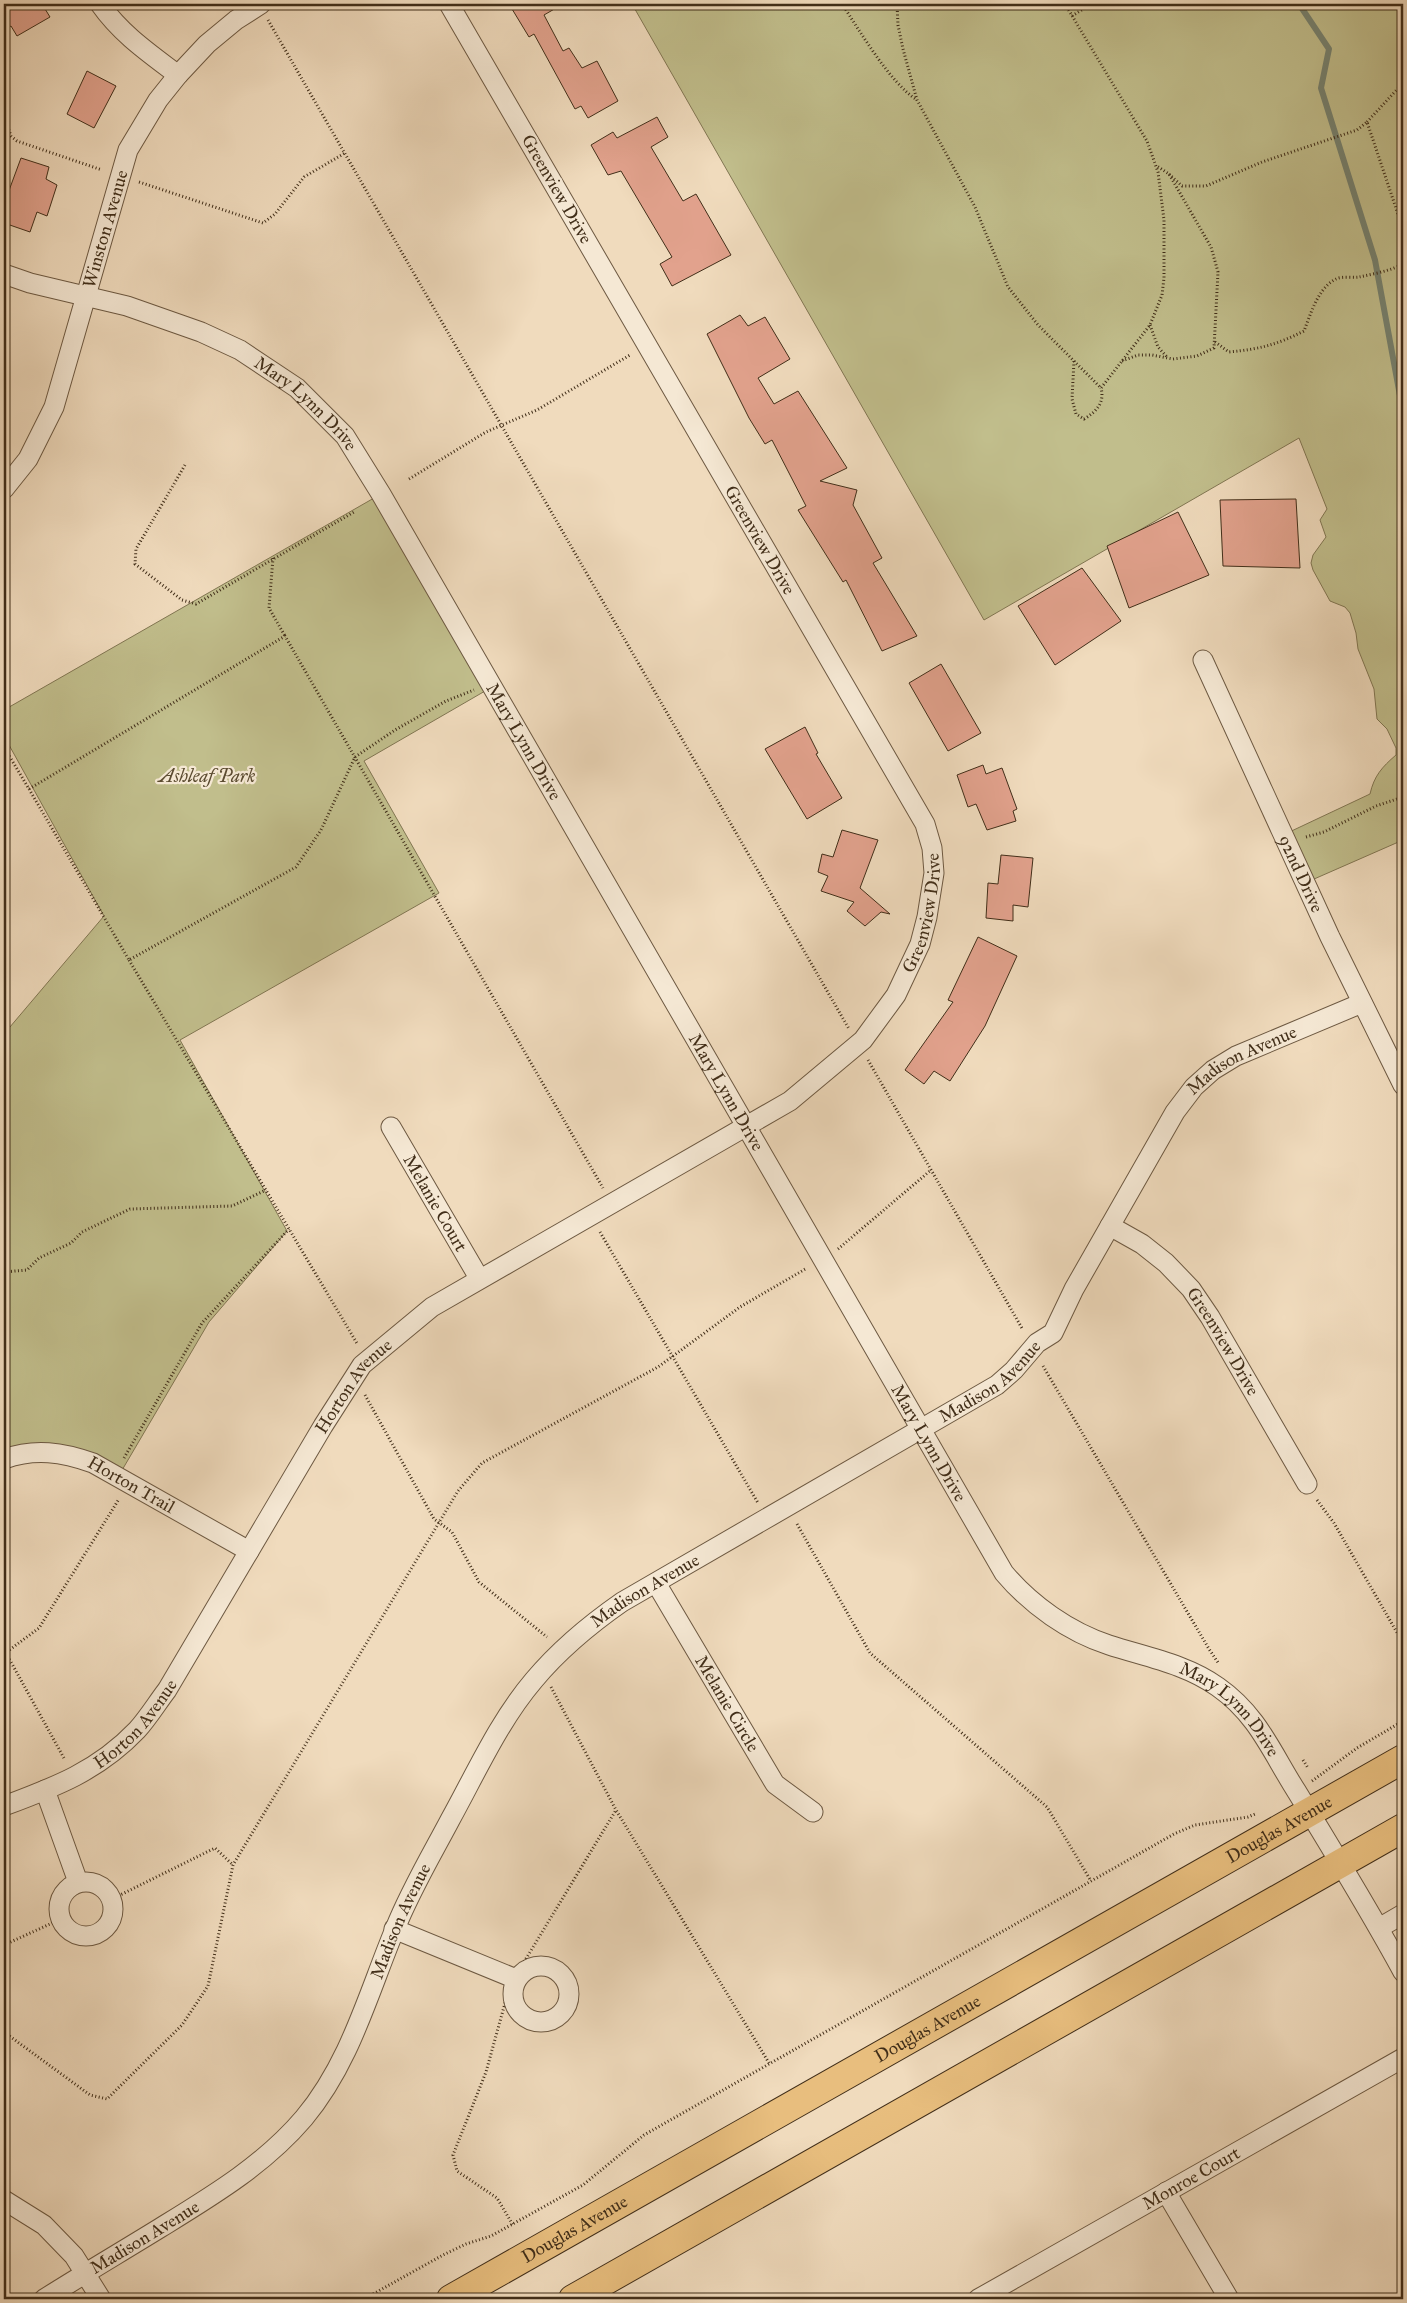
<svg xmlns="http://www.w3.org/2000/svg" width="1407" height="2303" viewBox="0 0 1407 2303" font-family="'IM FELL Great Primer',serif">
	<style>
		.green { fill: #c1be8c; stroke: #817652 }
		.lines { fill: none; stroke-linecap: round; stroke-linejoin: round }
		.stream { stroke: #778371; stroke-width: 6 }
		.building { fill: #e2a28d; stroke: #412e19 }
		.minor-casing { stroke: #6d5942; stroke-width: 21 }
		.primary-casing { stroke: #412e19; stroke-width: 30 }
		.path { stroke: #412e19; stroke-width: 3; stroke-dasharray: 1 2.5; stroke-linecap: butt }
		.minor { stroke: #f5e8d4; stroke-width: 19 }
		.primary { stroke: #e8be7e; stroke-width: 28 }
		.labels { text-anchor: middle; dominant-baseline: central; stroke-width: 4.5; stroke-linejoin: round; paint-order: stroke }
		.street-label { font-size: 18px; fill: #412e19; stroke: #f5e8d4 }
		.park-label { font-size: 18px; font-style: italic; fill: #5b4b30; stroke: #f5e8d4 }
	</style>
	<rect width="100%" height="100%" fill="#f0dbbd"/>
	<filter id="stains"><feTurbulence type="fractalNoise" baseFrequency=".004" numOctaves="4"/><feColorMatrix values="0 0 0 0 .2 0 0 0 0 .09 0 0 0 0 .02 0 0 0 .5 -.17"/></filter>
	<radialGradient id="worn" r=".72"><stop offset=".6" stop-color="#630" stop-opacity="0"/><stop offset="1" stop-color="#630" stop-opacity=".3"/></radialGradient>
	<g class="green">
		<path d="M632,4H1403V840L1305,883L1283,835L1370,794C1374,776 1382,767 1396,755V748L1387,729L1377,719L1374,689L1358,649L1356,633L1350,613L1345,607L1330,601L1313,570L1311,563L1313,555L1326,537L1320,520L1327,509L1299,438L984,620Z"/>
		<path d="M381,494L492,687L364,761L439,893L180,1040L287,1231L209,1322L118,1477L93,1463L4,1459V1034L104,916L4,736V710Z"/>
	</g>
	<g class="lines">
		<path class="stream" d="M1299,4L1329,49L1321,88L1375,260L1403,412"/>
	</g>
	<g class="building">
		<path d="M4,4H42L50,17L17,36L11,26L4,30Z"/>
		<path d="M509,4H563L544,15L563,51L569,48L582,68L597,61L618,101L588,118L581,106L575,109L534,34L529,37Z"/>
		<path d="M87,71L116,86L94,128L67,114Z"/>
		<path d="M657,117L668,137L651,147L683,201L696,194L731,255L672,286L660,264L672,257L621,171L608,175L591,145L613,132L617,138Z"/>
		<path d="M21,158L49,167L46,179L57,185L47,216L37,212L30,232L4,223V204Z"/>
		<path d="M740,315L748,326L765,317L790,359L758,378L774,404L798,391L847,468L820,481L857,490L853,505L882,558L873,563L917,636L882,651L846,580L843,582L798,510L806,506L772,440L765,444L749,418L707,334Z"/>
		<path d="M1296,499L1300,568L1223,566L1220,500Z"/>
		<path d="M1178,512L1209,575L1129,608L1107,546Z"/>
		<path d="M1082,568L1121,621L1055,665L1018,606Z"/>
		<path d="M941,664L981,733L948,751L909,683Z"/>
		<path d="M805,727L818,753L816,754L842,798L807,819L765,749Z"/>
		<path d="M983,765L986,774L1002,768L1017,809L1013,811L1016,821L987,830L976,804L968,807L957,775Z"/>
		<path d="M842,830L878,840L860,888L890,914L881,912L865,926L847,911L854,902L821,891L828,876L818,872L822,854L833,857Z"/>
		<path d="M1001,855L1033,858L1028,907L1013,905V921L986,918L988,883L998,884Z"/>
		<path d="M978,937L1017,956L985,1026L950,1081L934,1071L924,1084L905,1070L953,1002L948,1000Z"/>
	</g>
	<g class="lines">
		<defs>
			<g id="minor">
				<path d="M100,4C121,34 149,53 178,75"/>
				<path id="s1" d="M4,274L30,283L127,306L201,332L240,350L297,388L345,436L381,494L1004,1573C1031,1605 1069,1632 1109,1645C1146,1657 1186,1664 1218,1687C1258,1715 1272,1753 1297,1792C1333,1851 1370,1911 1403,1972"/>
				<path id="s2" d="M4,489L28,459L54,407L128,150L158,100L178,75L207,44L236,20L261,4"/>
				<path id="s3" d="M1203,660L1330,937L1403,1085"/>
				<path id="s4" d="M391,1127L479,1278"/>
				<path id="s5" d="M1110,1226L1142,1244L1166,1263L1191,1289L1210,1317L1307,1484"/>
				<path id="s6" d="M4,1459C35,1448 62,1452 93,1463L249,1551"/>
				<path id="s7" d="M656,1583L775,1784L813,1812"/>
				<path d="M45,1790L78,1882"/>
				<path id="s8" d="M4,1806C55,1787 98,1771 137,1730C148,1718 157,1703 167,1690L323,1426L362,1365L432,1307L790,1101L863,1040L896,995L920,944L927,917L934,873L932,848L925,824L449,4"/>
				<circle cx="86" cy="1909" r="27"/>
				<path d="M1379,1928L1403,1914"/>
				<path d="M394,1929L516,1979"/>
				<circle cx="541" cy="1994" r="28"/>
				<path d="M1166,2192L1229,2299"/>
				<path d="M4,2200L44,2225L74,2256L101,2299"/>
				<path id="s9" d="M44,2299C82,2275 121,2252 160,2228C212,2196 264,2165 304,2118C350,2063 368,1994 395,1929C410,1891 431,1856 450,1820C476,1773 499,1721 534,1680C560,1649 589,1625 622,1602L997,1385L1014,1370L1037,1343L1053,1333L1074,1289L1175,1112L1194,1087L1213,1070L1236,1056L1362,1003"/>
				<path id="s10" d="M978,2299L1403,2058"/>
			</g>
			<g id="primary">
				<path id="s11" d="M451,2299L1403,1759"/>
				<path d="M573,2299L1403,1828"/>
			</g>
		</defs>
		<use href="#minor" class="minor-casing"/>
		<use href="#primary" class="primary-casing"/>
		<g class="path">
			<path d="M842,4C860,31 890,83 917,100"/>
			<path d="M897,4L898,25L903,49L917,100L975,207L1008,287L1038,325L1101,388L1150,325L1162,295L1164,278V220L1158,172L1147,141L1065,4"/>
			<path d="M1072,16L1091,4"/>
			<path d="M268,20L849,1029"/>
			<path d="M4,116L11,136L17,141L102,170"/>
			<path d="M1367,122L1403,83"/>
			<path d="M1169,174L1182,186H1206L1262,162L1357,130L1367,122L1403,229"/>
			<path d="M139,182L263,223L275,214L304,177L345,153"/>
			<path d="M1150,325L1158,347L1167,357"/>
			<path d="M1215,342L1229,352C1260,349 1276,345 1304,331C1311,313 1318,288 1336,279C1342,276 1352,278 1359,277C1373,274 1390,271 1403,264"/>
			<path d="M1074,361L1072,399L1076,414L1084,419C1096,412 1105,403 1101,388"/>
			<path d="M1122,361L1138,355H1152L1173,359L1197,356L1214,348L1218,272L1211,247L1169,174L1157,166"/>
			<path d="M185,465L136,549L135,564L182,600L196,604L354,512"/>
			<path d="M409,479L486,432L537,410L630,355"/>
			<path d="M273,558L269,608L285,636"/>
			<path d="M4,747L29,789L285,636L603,1188"/>
			<path d="M29,789L129,960L296,867L321,830L355,757L395,730L446,701L474,690"/>
			<path d="M1306,837L1324,832L1376,806L1403,797"/>
			<path d="M129,960L358,1345"/>
			<path d="M868,1060L1023,1330"/>
			<path d="M600,1232L758,1503"/>
			<path d="M838,1249L931,1170"/>
			<path d="M4,1272L27,1270L39,1258L71,1243L82,1232L130,1209L232,1206L266,1190"/>
			<path d="M1043,1366L1209,1649L1219,1664"/>
			<path d="M365,1395L434,1519L452,1532L479,1582L547,1637"/>
			<path d="M124,1458L202,1323L289,1229"/>
			<path d="M1317,1500L1334,1523L1403,1643"/>
			<path d="M797,1524L870,1653L1047,1807L1091,1881"/>
			<path d="M6,1653L65,1760"/>
			<path d="M4,1654L39,1628L119,1499"/>
			<path d="M551,1687L616,1810L769,2063"/>
			<path d="M1303,1760L1308,1768"/>
			<path d="M1312,1781L1357,1748L1403,1721"/>
			<path d="M112,1899L215,1848L233,1865"/>
			<path d="M4,1945L61,1919"/>
			<path d="M524,1962L616,1810"/>
			<path d="M507,1996L486,2072L453,2155L457,2171L497,2198L513,2225"/>
			<path d="M4,2032L90,2095L107,2099L182,2025L208,1986L233,1865L458,1491L482,1463L658,1367L740,1307L807,1268"/>
			<path d="M364,2299L443,2255L466,2244L491,2236L583,2185L644,2135L1174,1834L1195,1825L1248,1817L1255,1814"/>
		</g>
		<use href="#minor" class="minor"/>
		<use href="#primary" class="primary"/>
	</g>
	<g class="labels">
		<g class="street-label">
			<text transform="translate(557 189) rotate(60)">Greenview Drive</text>
			<text stroke="none"><textPath href="#s2" startOffset="282">Winston Avenue</textPath></text>
			<text stroke="none"><textPath href="#s1" startOffset="334">Mary Lynn Drive</textPath></text>
			<text transform="translate(760 540) rotate(60)">Greenview Drive</text>
			<text stroke="none"><textPath href="#s1" startOffset="739">Mary Lynn Drive</textPath></text>
			<text stroke="none"><textPath href="#s3" startOffset="235">92nd Drive</textPath></text>
			<text stroke="none"><textPath href="#s8" startOffset="1326">Greenview Drive</textPath></text>
			<text stroke="none"><textPath href="#s9" startOffset="1782">Madison Avenue</textPath></text>
			<text stroke="none"><textPath href="#s1" startOffset="1144">Mary Lynn Drive</textPath></text>
			<text stroke="none"><textPath href="#s4" startOffset="88">Melanie Court</textPath></text>
			<text stroke="none"><textPath href="#s5" startOffset="165">Greenview Drive</textPath></text>
			<text stroke="none"><textPath href="#s9" startOffset="1362">Madison Avenue</textPath></text>
			<text stroke="none"><textPath href="#s8" startOffset="562">Horton Avenue</textPath></text>
			<text stroke="none"><textPath href="#s1" startOffset="1549">Mary Lynn Drive</textPath></text>
			<text stroke="none"><textPath href="#s6" startOffset="135">Horton Trail</textPath></text>
			<text stroke="none"><textPath href="#s9" startOffset="958">Madison Avenue</textPath></text>
			<text stroke="none"><textPath href="#s7" startOffset="140">Melanie Circle</textPath></text>
			<text stroke="none"><textPath href="#s1" startOffset="1969">Mary Lynn Drive</textPath></text>
			<text stroke="none"><textPath href="#s8" startOffset="158">Horton Avenue</textPath></text>
			<text stroke="none"><textPath href="#s11" startOffset="952">Douglas Avenue</textPath></text>
			<text stroke="none"><textPath href="#s9" startOffset="538">Madison Avenue</textPath></text>
			<text stroke="none"><textPath href="#s11" startOffset="548">Douglas Avenue</textPath></text>
			<text stroke="none"><textPath href="#s10" startOffset="245">Monroe Court</textPath></text>
			<text stroke="none"><textPath href="#s11" startOffset="142">Douglas Avenue</textPath></text>
			<text stroke="none"><textPath href="#s9" startOffset="118">Madison Avenue</textPath></text>
		</g>
		<g class="park-label">
			<text x="207" y="776">Ashleaf Park</text>
		</g>
	</g>
	<rect width="1407" height="2303" fill="none" stroke="#f0dbbd" stroke-width="20"/>
	<rect x="5" y="5" width="1397" height="2293" fill="none" stroke="#412e19" stroke-width="2.5"/>
	<rect x="10" y="10" width="1387" height="2283" fill="none" stroke="#412e19"/>
	<rect width="100%" height="100%" filter="url(#stains)"/>
	<rect width="100%" height="100%" fill="url(#worn)"/>
</svg>
